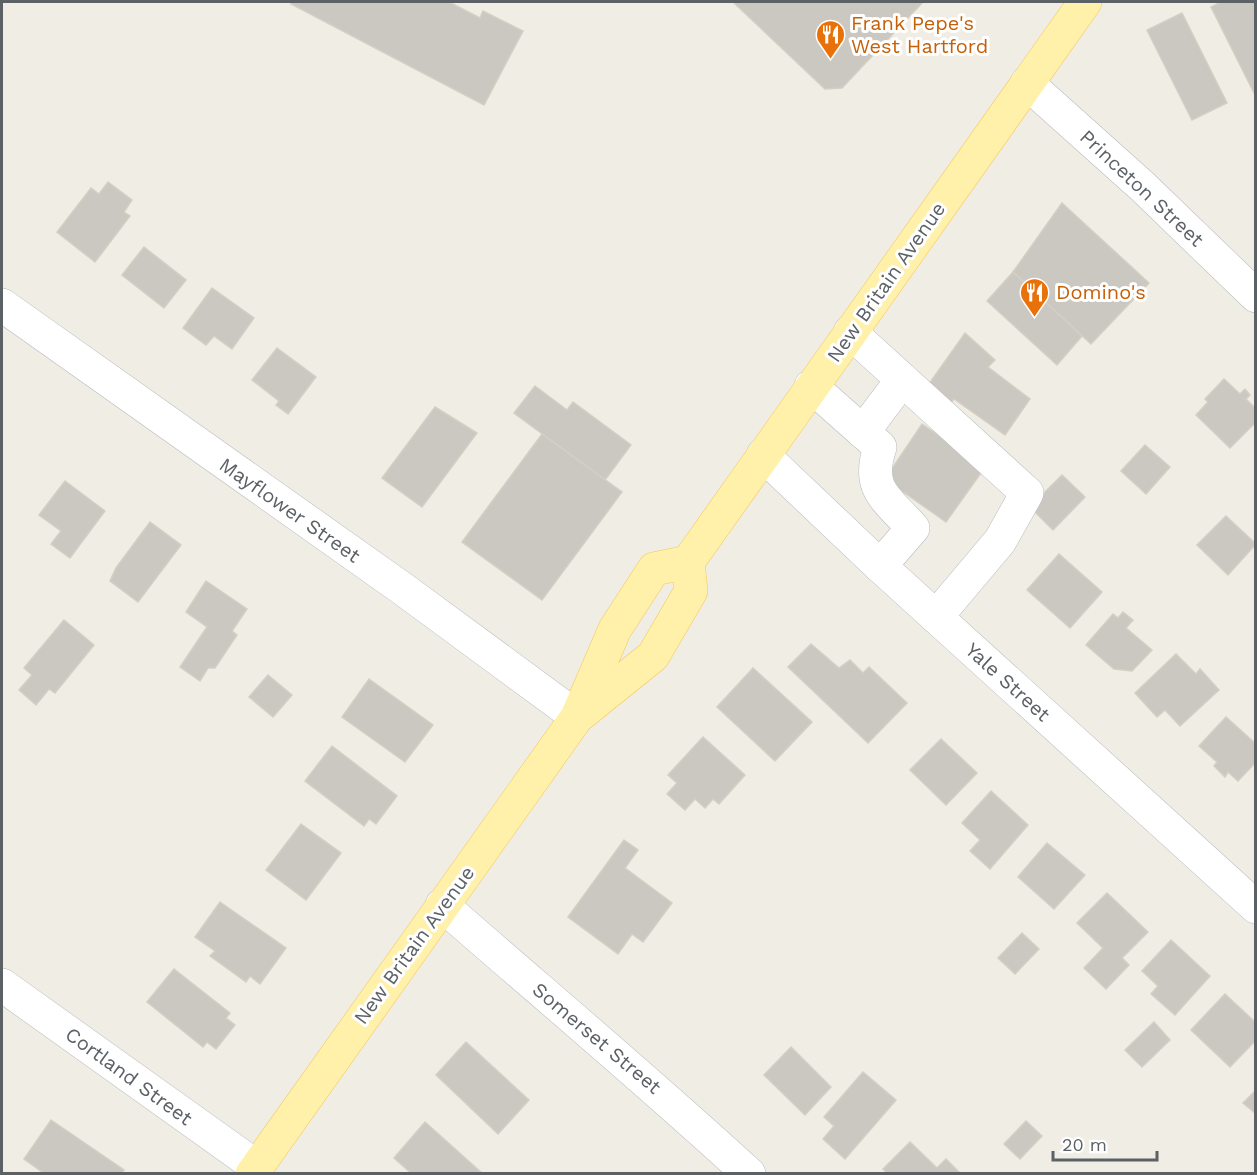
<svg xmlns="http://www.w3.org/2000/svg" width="1257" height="1175" viewBox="0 0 1257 1175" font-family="'Work Sans',sans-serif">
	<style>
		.building { fill: #cbc8c2; stroke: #d5cfc3; stroke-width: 1.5 }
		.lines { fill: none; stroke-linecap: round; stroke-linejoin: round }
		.minor-casing { stroke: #b7bbbf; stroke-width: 34 }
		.major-casing { stroke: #f7c856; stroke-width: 34 }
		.minor { stroke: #fff; stroke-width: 33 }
		.major { stroke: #fff0aa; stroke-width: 33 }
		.labels { text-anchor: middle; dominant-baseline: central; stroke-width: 6; stroke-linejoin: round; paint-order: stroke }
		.food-label { font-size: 20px; fill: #c56008; stroke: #fff; text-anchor: start }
		.street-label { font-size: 20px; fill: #5c6166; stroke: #fff }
	</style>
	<rect width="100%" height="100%" fill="#f0ede5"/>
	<g class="building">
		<path d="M292,2H449L480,18L483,11L523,31L484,105L291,4Z"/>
		<path d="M733,2H923L842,88L825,89Z"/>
		<path d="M1221,2H1256V97L1211,7Z"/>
		<path d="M1182,13L1227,103L1192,120L1147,30Z"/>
		<path d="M108,182L132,200L124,212L130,216L95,262L57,232L91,188L99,194Z"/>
		<path d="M1062,203L1149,283L1091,344L1013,272Z"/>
		<path d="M144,247L186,280L164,308L122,275Z"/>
		<path d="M1013,272L1082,336L1057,365L987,301Z"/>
		<path d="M212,288L254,318L232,349L214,336L206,345L183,328Z"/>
		<path d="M965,333L995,360L988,367L1030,399L1005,435L954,399L949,405L926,388Z"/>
		<path d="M277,348L316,377L288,414L276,405L279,401L252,380Z"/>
		<path d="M1224,379L1240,394L1245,389L1250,395L1246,399L1256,409V422L1230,448L1196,415L1208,402L1205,399Z"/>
		<path d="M535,386L567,410L573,402L631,445L605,480L514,413Z"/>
		<path d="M435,407L477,433L422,507L382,478Z"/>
		<path d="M922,424L963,452L983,470L946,522L885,479Z"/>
		<path d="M542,434L622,492L542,600L462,542Z"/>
		<path d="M1145,445L1170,467L1146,494L1121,471Z"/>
		<path d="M1062,475L1085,497L1053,530L1030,507Z"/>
		<path d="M65,481L105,511L70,558L51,544L61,531L39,515Z"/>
		<path d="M1226,516L1256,544L1228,575L1197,545Z"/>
		<path d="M150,522L181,545L138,602L110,581L116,568Z"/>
		<path d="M1059,554L1102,592L1070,628L1027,590Z"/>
		<path d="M206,581L247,609L232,631L237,635L215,668H208L200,681L180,667L207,627L186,612Z"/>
		<path d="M1123,612L1133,620L1126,628L1152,650L1132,671L1114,669L1086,645L1113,614L1118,618Z"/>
		<path d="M64,620L94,645L55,693L49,689L36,705L19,690L32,675L24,668Z"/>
		<path d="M811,644L839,668L850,660L863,673L869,667L907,703L868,743L788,667Z"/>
		<path d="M1176,654L1196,674L1200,669L1219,690L1180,726L1165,710L1157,717L1135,693Z"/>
		<path d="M753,668L812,722L775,761L717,707Z"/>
		<path d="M268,675L292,695L273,717L249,697Z"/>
		<path d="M369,679L433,725L405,762L342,717Z"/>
		<path d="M1226,717L1256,744V762L1238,781L1228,772L1225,777L1214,766L1217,762L1199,746Z"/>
		<path d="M703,737L745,775L719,804L713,799L705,808L695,799L685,810L667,794L677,783L668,775Z"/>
		<path d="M941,739L977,773L946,805L910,770Z"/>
		<path d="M332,746L397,796L376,824L369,819L364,826L305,781Z"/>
		<path d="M991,791L1028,825L990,869L970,851L980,840L962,823Z"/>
		<path d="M301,824L341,853L306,900L266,870Z"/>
		<path d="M624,840L638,850L625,868L672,903L643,942L632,934L618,954L568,917Z"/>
		<path d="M1047,843L1085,875L1054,909L1018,877Z"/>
		<path d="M1107,893L1148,932L1122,958L1129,965L1106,989L1084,968L1103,948L1077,923Z"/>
		<path d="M220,902L286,948L260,984L250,976L246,982L210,956L215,951L195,937Z"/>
		<path d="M1022,933L1039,949L1015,974L998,958Z"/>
		<path d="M1171,940L1210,976L1175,1015L1151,994L1158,986L1142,971Z"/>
		<path d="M174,969L230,1013L226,1018L235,1025L216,1049L207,1042L203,1047L147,1002Z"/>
		<path d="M1225,994L1256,1023V1040L1230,1067L1191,1030Z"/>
		<path d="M1154,1022L1170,1040L1142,1067L1125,1050Z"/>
		<path d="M466,1042L529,1100L498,1134L436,1075Z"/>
		<path d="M791,1047L831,1087L805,1115L764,1075Z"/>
		<path d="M863,1072L896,1100L845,1159L823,1139L834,1126L824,1117Z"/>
		<path d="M1256,1090V1114L1243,1103Z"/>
		<path d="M51,1120L124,1170L121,1174H45L24,1159Z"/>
		<path d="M1026,1121L1042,1136L1020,1159L1004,1144Z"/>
		<path d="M425,1122L483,1174H412L394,1158Z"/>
		<path d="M910,1142L937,1168L946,1159L960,1173L888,1174L883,1169Z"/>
	</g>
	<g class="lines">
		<defs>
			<g id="minor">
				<path d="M1027,83L1142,186L1256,296"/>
				<path d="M2,305L403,589L577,717"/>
				<path d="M850,332L1027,493L1000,541L936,617"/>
				<path d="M811,386L880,447C866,489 886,498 913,528L880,566"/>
				<path d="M863,432L902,380"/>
				<path d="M763,455L880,566L1256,907"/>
				<path d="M442,905C545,995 649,1082 749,1174"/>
				<path d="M2,985L257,1167"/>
			</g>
			<g id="major">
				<path d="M581,714L653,656L691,591L688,562"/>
				<path d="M252,1174L577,717L615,629L654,569L688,562L1085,2"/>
			</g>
		</defs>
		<use href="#minor" class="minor-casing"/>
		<use href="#major" class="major-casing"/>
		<use href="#minor" class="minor"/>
		<use href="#major" class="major"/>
	</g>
	<defs>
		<symbol id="restaurant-pin" viewBox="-11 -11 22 30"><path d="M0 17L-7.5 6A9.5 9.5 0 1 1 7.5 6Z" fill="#e8710a" stroke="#fff"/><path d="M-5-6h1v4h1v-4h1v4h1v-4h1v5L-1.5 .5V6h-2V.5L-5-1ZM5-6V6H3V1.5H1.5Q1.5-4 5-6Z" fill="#fff"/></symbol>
	</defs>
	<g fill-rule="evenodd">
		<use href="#restaurant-pin" x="814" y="18" width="33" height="45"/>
		<use href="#restaurant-pin" x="1018" y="276" width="33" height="45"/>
	</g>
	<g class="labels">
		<g class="food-label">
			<text x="851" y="23">Frank Pepe's<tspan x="851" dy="23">West Hartford</tspan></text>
			<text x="1056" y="292">Domino's</text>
		</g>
		<g class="street-label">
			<text transform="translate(1142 188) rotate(43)">Princeton Street</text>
			<text transform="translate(886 282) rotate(-55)">New Britain Avenue</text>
			<text transform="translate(290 510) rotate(35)">Mayflower Street</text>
			<text transform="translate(1008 682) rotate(42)">Yale Street</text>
			<text transform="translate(414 945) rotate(-54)">New Britain Avenue</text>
			<text transform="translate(597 1038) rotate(40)">Somerset Street</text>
			<text transform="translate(129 1076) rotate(36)">Cortland Street</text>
		</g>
	</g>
	<rect width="1257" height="1175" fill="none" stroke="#5c6166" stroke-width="6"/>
	<path d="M1053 1151v9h104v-9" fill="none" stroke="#5c6166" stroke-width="3"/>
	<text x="1062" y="1151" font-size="18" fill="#5c6166" stroke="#ffffff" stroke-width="4.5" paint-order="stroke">20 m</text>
</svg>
